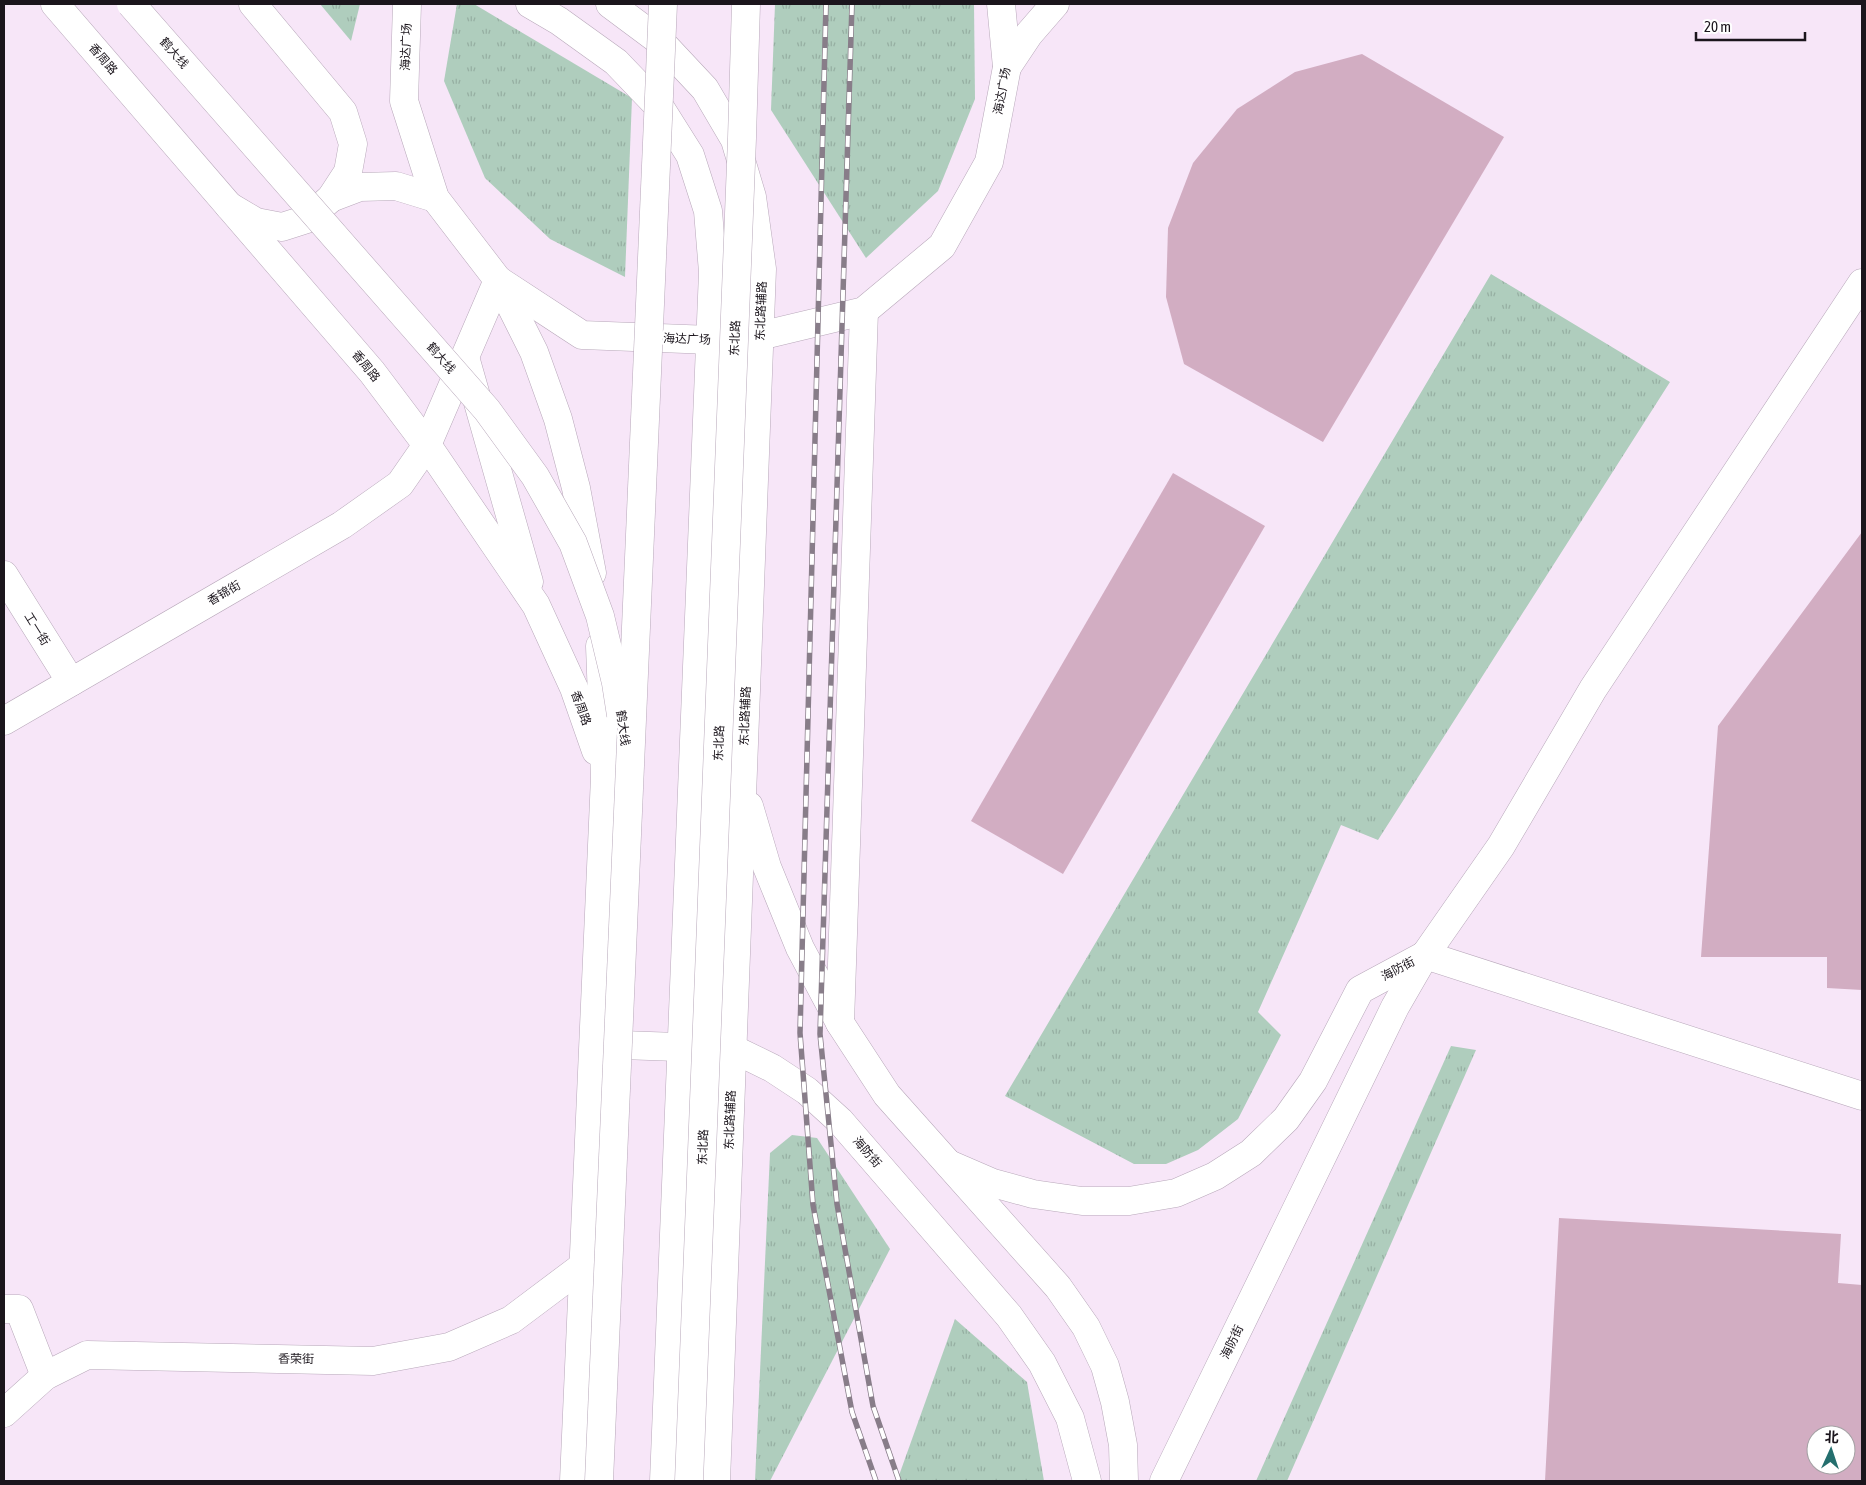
<svg xmlns="http://www.w3.org/2000/svg" width="1866" height="1485" viewBox="0 0 1866 1485" font-family="'Asap Condensed','Noto Sans SC',sans-serif">
	<style>
		.grass { fill: url(#grass-tufts) }
		.building { fill: #d2adc2; fill-rule: evenodd }
		.lines { fill: none; stroke-linecap: round; stroke-linejoin: round }
		.minor-casing { stroke: #b8a8ba; stroke-width: 29 }
		.major-casing { stroke: #b8a8ba; stroke-width: 29 }
		.highway-casing { stroke: #b8a8ba; stroke-width: 29 }
		.minor { stroke: #fff; stroke-width: 28 }
		.major { stroke: #fff; stroke-width: 28 }
		.highway { stroke: #fff; stroke-width: 28 }
		.rail-casing { stroke: #887d89; stroke-width: 5.5 }
		.rail { stroke: #fff; stroke-width: 4; stroke-dasharray: 11; stroke-linecap: butt }
		.highway-bridge-casing { stroke: #b8a8ba; stroke-width: 29; stroke-linecap: butt }
		.highway-bridge { stroke: #fff; stroke-width: 28 }
		.labels { text-anchor: middle; dominant-baseline: central; stroke-width: 5; stroke-linejoin: round; paint-order: stroke }
		.street-label { font-size: 12px; fill: #1b151c; stroke: #fff }
	</style>
	<defs>
		<pattern id="grass-tufts" width="24" height="20" patternUnits="userSpaceOnUse" patternTransform="scale(1.25)"><rect width="24" height="20" fill="#afcdbd"/><path d="M3 7l-1-3M5 7V3M7 7l1-3M15 17l-1-3M17 17v-4M19 17l1-3" fill="none" stroke="#96afa2"/></pattern>
	</defs>
	<rect width="100%" height="100%" fill="#f7e6f8"/>
	<g class="grass">
		<path d="M320,4H360L351,41Z"/>
		<path d="M457,4H474L632,98L625,277L550,239L485,178L444,81Z"/>
		<path d="M775,4H974L975,99L938,191L866,258L771,110Z"/>
		<path d="M1491,274L1670,382L1378,840L1341,825L1258,1012L1281,1035L1238,1119L1198,1150L1166,1164H1134L1005,1096Z"/>
		<path d="M1451,1046L1476,1050L1287,1481H1256Z"/>
		<path d="M792,1135L817,1138L890,1249L770,1481H755L770,1153Z"/>
		<path d="M955,1319L1027,1382L1044,1481H897Z"/>
	</g>
	<g class="building">
		<path d="M1362,54L1504,137L1323,442L1184,364L1166,297L1168,228L1193,163L1237,109L1295,72Z"/>
		<path d="M1173,473L1265,526L1063,874L971,821Z"/>
		<path d="M1862,532V990L1827,988V957H1701L1718,726Z"/>
		<path d="M1559,1218L1841,1234L1838,1283L1862,1285V1481H1545ZM1816,1435H1846V1465H1816Z"/>
	</g>
	<g class="lines">
		<defs>
			<g id="minor">
				<path d="M1007,67L1029,34L1055,4"/>
				<path d="M4,575L71,682"/>
				<path d="M4,721L342,525L400,484L427,445"/>
				<path d="M1425,955L1862,1096"/>
				<path d="M840,1023L864,311"/>
				<path d="M594,1044L733,1049L772,1068L807,1091L840,1121L1009,1316L1042,1363L1070,1418L1087,1481"/>
				<path d="M949,1164L993,1183L1033,1194L1082,1201H1129L1176,1193L1215,1176L1251,1153L1286,1119L1313,1081L1360,990L1425,955"/>
				<path d="M4,1309H19L45,1376"/>
				<path d="M4,1413L45,1376L87,1355L373,1361L449,1347L511,1320L583,1266"/>
				<path d="M1164,1481L1395,1007L1425,955L1501,846L1593,689L1862,283"/>
			</g>
			<g id="major">
				<path d="M55,4L372,372L427,445L536,605L574,688L596,751"/>
				<path d="M407,4L404,101L435,198L498,280L582,335L711,340L760,336L864,311L942,246L989,162L1007,67L1001,4"/>
				<path d="M530,4L559,21L616,62L661,109L690,155L708,211L713,272L664,1481"/>
				<path d="M610,4L661,42L705,89L735,140L752,197L762,269L716,1481"/>
				<path d="M331,198L360,187L396,186L435,198"/>
				<path d="M498,280L534,352L558,419L576,488L592,573"/>
				<path d="M465,357L529,582"/>
				<path d="M427,445L498,280"/>
				<path d="M749,806L767,867L800,948L840,1023L887,1095L1058,1287L1086,1327L1105,1366L1115,1402L1123,1445L1124,1481"/>
				<path d="M574,1481L605,777L600,646"/>
			</g>
			<path id="highway" d="M229,206L256,222L282,227L307,219L331,198L348,172L353,144L343,112L253,4"/>
		</defs>
		<use href="#minor" class="minor-casing"/>
		<use href="#major" class="major-casing"/>
		<use href="#highway" class="highway-casing"/>
		<use href="#minor" class="minor"/>
		<use href="#major" class="major"/>
		<use href="#highway" class="highway"/>
		<defs>
			<g id="rail">
				<path d="M826,4L800,1033L813,1205L852,1412L876,1481"/>
				<path d="M852,4L820,1034L837,1204L873,1406L899,1481"/>
			</g>
		</defs>
		<use href="#rail" class="rail-casing"/>
		<use href="#rail" class="rail"/>
		<defs>
			<g id="highway-bridge">
				<path d="M131,4L487,410L535,476L573,543L600,616L616,683L621,715"/>
				<path d="M599,1481L663,4"/>
				<path d="M689,1481L742,138L746,4"/>
			</g>
		</defs>
		<use href="#highway-bridge" class="highway-bridge-casing"/>
		<use href="#highway-bridge" class="highway-bridge"/>
	</g>
	<g class="labels">
		<g class="street-label">
			<text transform="translate(406 47) rotate(-88)">海达广场</text>
			<text transform="translate(174 53) rotate(49)">鹤大线</text>
			<text transform="translate(103 59) rotate(49)">香周路</text>
			<text transform="translate(1002 91) rotate(-80)">海达广场</text>
			<text transform="translate(761 311) rotate(-88)">东北路辅路</text>
			<text transform="translate(735 338) rotate(-88)">东北路</text>
			<text transform="translate(687 339) rotate(2)">海达广场</text>
			<text transform="translate(441 358) rotate(49)">鹤大线</text>
			<text transform="translate(366 366) rotate(51)">香周路</text>
			<text transform="translate(224 593) rotate(-30)">香锦街</text>
			<text transform="translate(37 629) rotate(58)">工一街</text>
			<text transform="translate(581 708) rotate(70)">香周路</text>
			<text transform="translate(745 716) rotate(-88)">东北路辅路</text>
			<text transform="translate(623 728) rotate(82)">鹤大线</text>
			<text transform="translate(719 743) rotate(-88)">东北路</text>
			<text transform="translate(1398 969) rotate(-28)">海防街</text>
			<text transform="translate(730 1120) rotate(-88)">东北路辅路</text>
			<text transform="translate(703 1147) rotate(-88)">东北路</text>
			<text transform="translate(867 1152) rotate(49)">海防街</text>
			<text transform="translate(1232 1342) rotate(-64)">海防街</text>
			<text transform="translate(296 1359) rotate(1)">香荣街</text>
		</g>
	</g>
	<rect width="1866" height="1485" fill="none" stroke="#1b151c" stroke-width="10"/>
	<g transform="translate(1831 1450) rotate(3)"><circle r="24" fill="#ffffff" stroke="#a4a1a4"/>
	<path d="M0-4L9 19L0 12L-9 19Z" fill="#246f6e"/>
	<text y="-8" font-size="14" font-weight="bold" text-anchor="middle" fill="#1b151c">北</text>
	</g>
	<path d="M1696 32v8h109v-8" fill="none" stroke="#1b151c" stroke-width="2.5"/>
	<text x="1704" y="32" font-size="15" fill="#1b151c" stroke="#ffffff" stroke-width="4" paint-order="stroke">20 m</text>
</svg>
